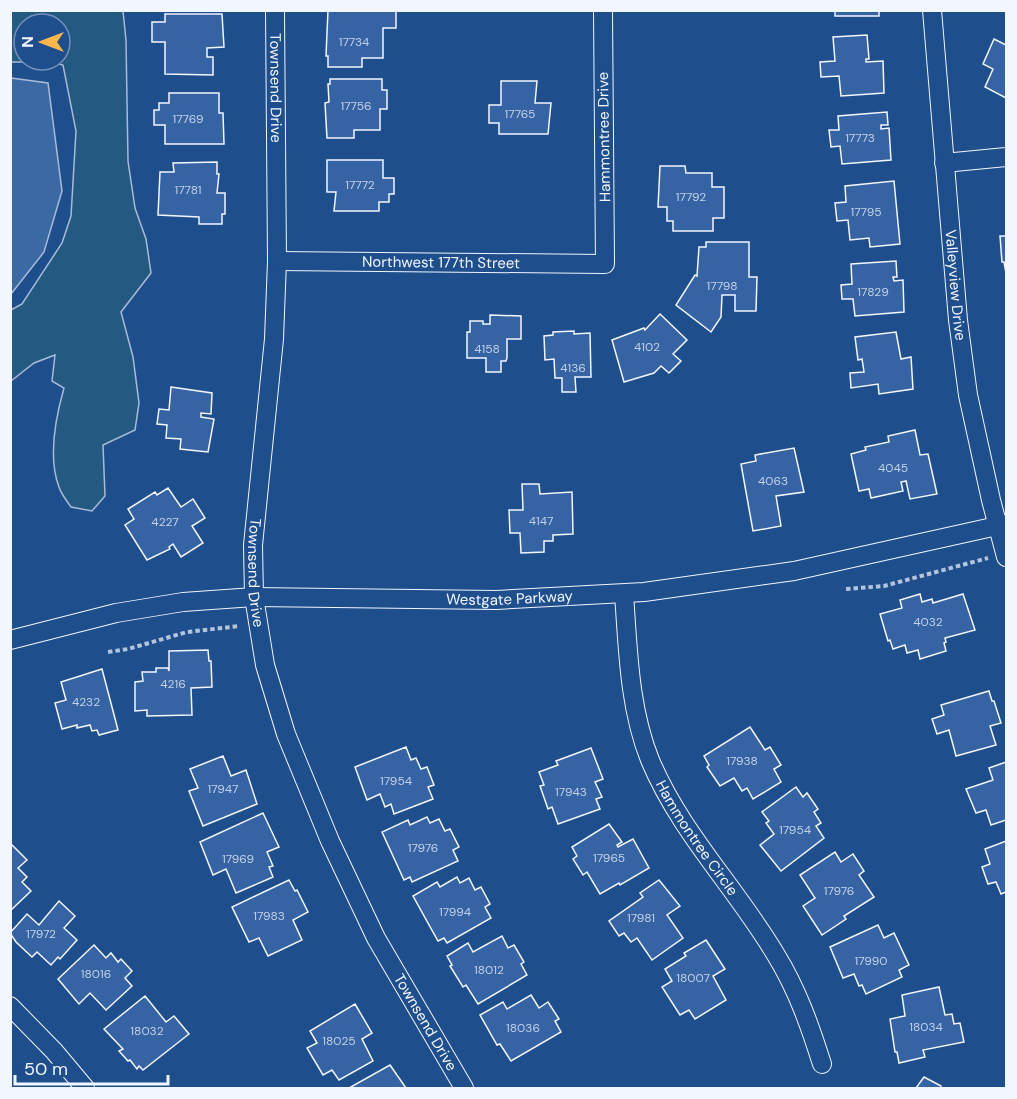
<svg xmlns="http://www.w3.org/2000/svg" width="1017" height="1099" viewBox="0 0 1017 1099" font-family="'DM Sans',sans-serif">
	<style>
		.green { fill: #245a82; stroke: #a8bbd7; stroke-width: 1.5; fill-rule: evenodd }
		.water { fill: #3b69a3; stroke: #a8bbd7; stroke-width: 1.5 }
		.building { fill: #3563a3; stroke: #f2f6ff; stroke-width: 1.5 }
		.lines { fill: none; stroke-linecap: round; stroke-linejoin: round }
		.minor-casing { stroke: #f2f6ff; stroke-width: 20 }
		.path { stroke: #b3c4dc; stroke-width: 4; stroke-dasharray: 4.5 3; stroke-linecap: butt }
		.minor { stroke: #1f4e8c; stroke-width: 18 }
		.labels { text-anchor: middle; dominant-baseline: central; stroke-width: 4.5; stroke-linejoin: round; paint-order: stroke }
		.number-label { font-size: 12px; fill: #c3d1e8 }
		.street-label { font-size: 15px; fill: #f2f6ff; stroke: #1f4e8c }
	</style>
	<rect width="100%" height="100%" fill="#1f4e8c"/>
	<path class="green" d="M11,10L123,11L126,40L128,161L135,208L146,239L151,273L121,312L133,357L139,403L135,430L103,445L105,496L92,511L71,507C67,501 61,494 59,487C48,458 56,416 64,388L52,381L55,355L34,363L11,381V310L22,304L62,243L71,216L76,131L63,65L50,62H11ZM24,24H60V60H24Z"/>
	<path class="water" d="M11,78L48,83L62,191L44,252L11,294Z"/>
	<g class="building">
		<path d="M328,10H396V28H383V58H362V67H328V56H326Z"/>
		<rect x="835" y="10" width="44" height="6"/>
		<path d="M165,14H222L224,47L207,48V57H213V75L165,74V42H152V22H165Z"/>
		<path d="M867,35L869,59H866V62L883,61L884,93L841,96L839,76L821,77L820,62L835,61L833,37Z"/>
		<path d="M994,39L1006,45V98L985,87L993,69L983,64Z"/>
		<path d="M330,79H382V90H387V109H380V130H354V138H327L325,103L329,102L328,84H330Z"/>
		<path d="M501,81H537L535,103H551L548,134H499V123H489V105H501Z"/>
		<path d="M169,93H219V113H223L224,144H165V125H154V110H159V103H169Z"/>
		<path d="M887,112L888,125H881V129L889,128L891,160L842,164L840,146L831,147L829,130H839L838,116Z"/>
		<path d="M327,160H383V178H394V194H389V202H379V211H334L336,192H327Z"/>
		<path d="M217,162V174H219L217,193H225V214H222V224H199V217L158,215L160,172H174L173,163Z"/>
		<path d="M660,166H685L686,173H712V187H724V218H713V231H673V221H667V207H658Z"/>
		<path d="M894,181L900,244L870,247L869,238L850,240L848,220L837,221L835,203L846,202L845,186Z"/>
		<path d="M1000,236H1006V273L1004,262H1002Z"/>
		<path d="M706,242H749V277H757L756,311H735V295H722L721,317L711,332L676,305L695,275L697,276L699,247H706Z"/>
		<path d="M896,261L897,277H893L894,281L903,280L904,312L855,316L853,299H842L841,285L852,284L851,264Z"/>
		<path d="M660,314L687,340L673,354L681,361L669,373L661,366L654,373L624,382L612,340L644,328L645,330Z"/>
		<path d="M490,315L521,316V339H507V358L506,361H501V372H486V358H467V332H470V321H483V324H490Z"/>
		<path d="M574,331V334L590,333L591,377H575L576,392H562V378H555L554,359L545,360L544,336L553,335V332Z"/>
		<path d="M896,332L901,359L911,357L913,389L879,394L878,384L851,388L850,373L864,372L862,359L858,360L855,337Z"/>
		<path d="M171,387L212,393L211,414L201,413V417L214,419L208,452L180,449L181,439L166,438L167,425L157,424L159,409L169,410Z"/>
		<path d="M915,430L920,455L928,454L937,494L910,499L906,481L901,482L903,491L871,498L869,489L859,491L851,454L866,450L865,447L889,442L888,436Z"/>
		<path d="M794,448L804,492L776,496L781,526L753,531L741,464L756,461L755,455Z"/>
		<path d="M522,484H539L540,494L572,492L573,534L553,535V541H544V552L521,553L520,533H510L509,510H523Z"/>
		<path d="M168,488L181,507L193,499L205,518L192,526L203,543L181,557L173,544L169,547L170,549L147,560L125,525L134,519L128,509L155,492L157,495Z"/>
		<path d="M920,594L922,602L932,599L933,603L963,594L975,630L945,638L946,642L944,643L946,651L920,659L918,650L907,653L905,645L893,649L890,640L888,641L880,614L902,608L900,600Z"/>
		<path d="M208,650L209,661H211L212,687L191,688L192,715L147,716V710L135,711V682L143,681L142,672H156V668H168L169,671V651Z"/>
		<path d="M102,669L118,730L99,735L97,730L92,731L90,725L77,728V725L62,729L55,703L66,700L61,682Z"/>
		<path d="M989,691L992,701H994L1001,723L990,726L996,745L956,756L949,730L937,734L932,719L944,715L941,705Z"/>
		<path d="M750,727L765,750L770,747L781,765L774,769L781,782L753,799L747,788L742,791L734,778L720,786L707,767L709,765L704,756Z"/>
		<path d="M406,747L411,760L416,758L421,769L427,767L434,785L428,787L433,799L394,814L391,804L385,807L380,794L367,800L355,767Z"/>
		<path d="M591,748L603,779L595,782L602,797L596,799L600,809L558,824L552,807L548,809L540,786L544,785L539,772L558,765L556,761Z"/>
		<path d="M223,756L231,776L246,770L257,804L203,826L189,791L198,788L190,769Z"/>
		<path d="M1006,762V820L991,825L986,810L976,813L966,789L993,780L989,768Z"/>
		<path d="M796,787L803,797L807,793L818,809L814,812L821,823L816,826L824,838L781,871L760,845L774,834L766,823L769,821L762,812Z"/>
		<path d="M263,813L279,847L267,852L273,866L269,867L273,877L236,893L226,869L213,875L200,842Z"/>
		<path d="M427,817L430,823L439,819L445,831L450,829L459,847L453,850L458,861L412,882L410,877L404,880L382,832L408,820L410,825Z"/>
		<path d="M609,824L622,842L617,845L618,847L633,839L649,868L620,885L619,883L600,894L587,872L583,875L573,859L577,856L572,847Z"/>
		<path d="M1006,841V892L1001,894L996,882L988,884L982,867L990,864L985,849Z"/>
		<path d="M10,843L27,860L18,868L27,877L22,882L31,891L10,911Z"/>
		<path d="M835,852L841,862L853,854L864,871L859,875L874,897L844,916L846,919L822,935L803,906L815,898L800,875Z"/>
		<path d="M457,877L460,883L469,878L475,890L481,887L490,904L485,907L491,918L447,943L444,938L438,941L413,896L437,882L440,887Z"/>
		<path d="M289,880L295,891L297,890L308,912L293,920L302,940L268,956L259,938L249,942L232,907Z"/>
		<path d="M659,880L680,906L667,915L683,938L652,960L637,938L631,942L624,933L619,936L609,921L643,897L640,893Z"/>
		<path d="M59,901L75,916L64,928L77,940L60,959L58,957L51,965L37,952L32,957L16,942L10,933L27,914L39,925Z"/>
		<path d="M878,925L884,938L894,933L909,965L899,970L902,977L866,994L862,985L859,986L854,974L843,978L830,947Z"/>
		<path d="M502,936L508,948L514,945L524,962L521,964L527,975L478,1004L466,985L463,987L450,966L452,965L447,956L468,943L473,952Z"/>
		<path d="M706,940L725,969L713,976L726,1000L695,1019L689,1010L680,1015L662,987L672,981L665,969L686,956L684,953Z"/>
		<path d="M94,945L106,958L111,953L118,962L121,959L132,971L125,978L132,986L106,1010L90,993L79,1004L58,979Z"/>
		<path d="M939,987L945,1015L952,1014L954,1024L960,1023L964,1042L923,1050L925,1057L899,1063L897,1052H895L890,1019L905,1016L902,995Z"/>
		<path d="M531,995L539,1008L548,1002L559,1019L555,1021L561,1032L511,1061L500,1044L497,1045L480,1015L503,1002L507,1009Z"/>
		<path d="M145,996L166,1022L174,1016L189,1034L143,1070L139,1066L137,1069L130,1060L128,1061L119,1051L123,1049L104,1029Z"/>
		<path d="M355,1004L372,1033L362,1039L373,1061L339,1080L332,1070L323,1075L307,1048L317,1043L310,1031Z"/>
		<path d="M390,1065L406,1088H349Z"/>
		<path d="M924,1077L941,1086V1088H916Z"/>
	</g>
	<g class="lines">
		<defs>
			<g id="minor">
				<path id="s1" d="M275,10L277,261L274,339L253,545L254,597L265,665L286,734L330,841L376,938L464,1088"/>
				<path id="s2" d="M932,10L958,320L968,395L991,500L1006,557"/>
				<path d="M944,163L1006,157"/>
				<path id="s3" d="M277,261L605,264L603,10"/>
				<path id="s4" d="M624,594C628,649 629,708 650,760C680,832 737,889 776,955C797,989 810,1026 822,1064"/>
				<path id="s5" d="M10,640L116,613L183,602L254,597L496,600L644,592L794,571L1006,524"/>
				<path d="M10,1006L54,1051L85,1088"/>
			</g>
		</defs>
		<use href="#minor" class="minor-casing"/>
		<g class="path">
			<path d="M846,589L884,586L988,558"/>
			<path d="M108,652L128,649L187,632L240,626"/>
		</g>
		<use href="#minor" class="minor"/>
	</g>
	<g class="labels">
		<g class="number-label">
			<text x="354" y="42">17734</text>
			<text x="356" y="106">17756</text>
			<text x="520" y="114">17765</text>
			<text x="188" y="119">17769</text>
			<text x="860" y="138">17773</text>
			<text x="360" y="185">17772</text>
			<text x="188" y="190">17781</text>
			<text x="691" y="197">17792</text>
			<text x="866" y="212">17795</text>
			<text x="722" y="286">17798</text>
			<text x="873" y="292">17829</text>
			<text x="647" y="347">4102</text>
			<text x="487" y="349">4158</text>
			<text x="573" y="368">4136</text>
			<text x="893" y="468">4045</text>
			<text x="773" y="481">4063</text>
			<text x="541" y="521">4147</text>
			<text x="165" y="522">4227</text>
			<text x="928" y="622">4032</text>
			<text x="173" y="684">4216</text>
			<text x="86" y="702">4232</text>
			<text x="742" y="761">17938</text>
			<text x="396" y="781">17954</text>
			<text x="223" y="789">17947</text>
			<text x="571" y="792">17943</text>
			<text x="795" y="830">17954</text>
			<text x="423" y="848">17976</text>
			<text x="609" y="858">17965</text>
			<text x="238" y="859">17969</text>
			<text x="839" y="891">17976</text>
			<text x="455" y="912">17994</text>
			<text x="269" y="916">17983</text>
			<text x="641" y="918">17981</text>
			<text x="41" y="934">17972</text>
			<text x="871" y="961">17990</text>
			<text x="489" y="970">18012</text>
			<text x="96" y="974">18016</text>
			<text x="693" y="978">18007</text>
			<text x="926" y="1027">18034</text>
			<text x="523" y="1028">18036</text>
			<text x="147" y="1031">18032</text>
			<text x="339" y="1041">18025</text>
		</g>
		<g class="street-label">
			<text stroke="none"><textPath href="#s1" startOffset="78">Townsend Drive</textPath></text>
			<text transform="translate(604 137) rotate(-91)">Hammontree Drive</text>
			<text stroke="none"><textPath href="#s3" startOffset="164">Northwest 177th Street</textPath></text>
			<text stroke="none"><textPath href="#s2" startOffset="276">Valleyview Drive</textPath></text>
			<text stroke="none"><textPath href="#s1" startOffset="564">Townsend Drive</textPath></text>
			<text stroke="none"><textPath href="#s5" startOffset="504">Westgate Parkway</textPath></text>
			<text stroke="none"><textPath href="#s4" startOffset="260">Hammontree Circle</textPath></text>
			<text stroke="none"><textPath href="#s1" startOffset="1050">Townsend Drive</textPath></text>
		</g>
	</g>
	<rect width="1017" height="1099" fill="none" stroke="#f2f6ff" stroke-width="24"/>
	<g transform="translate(42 42) rotate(270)"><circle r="28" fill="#1f4e8c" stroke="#7391ba" stroke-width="1.5"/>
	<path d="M0-4.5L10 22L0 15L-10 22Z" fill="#ffb74d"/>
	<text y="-9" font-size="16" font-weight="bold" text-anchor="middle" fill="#f2f6ff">N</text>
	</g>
	<path d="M15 1075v9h153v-9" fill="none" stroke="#f2f6ff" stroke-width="3"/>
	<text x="24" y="1075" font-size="18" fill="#f2f6ff" stroke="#1f4e8c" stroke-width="4.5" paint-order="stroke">50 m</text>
</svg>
